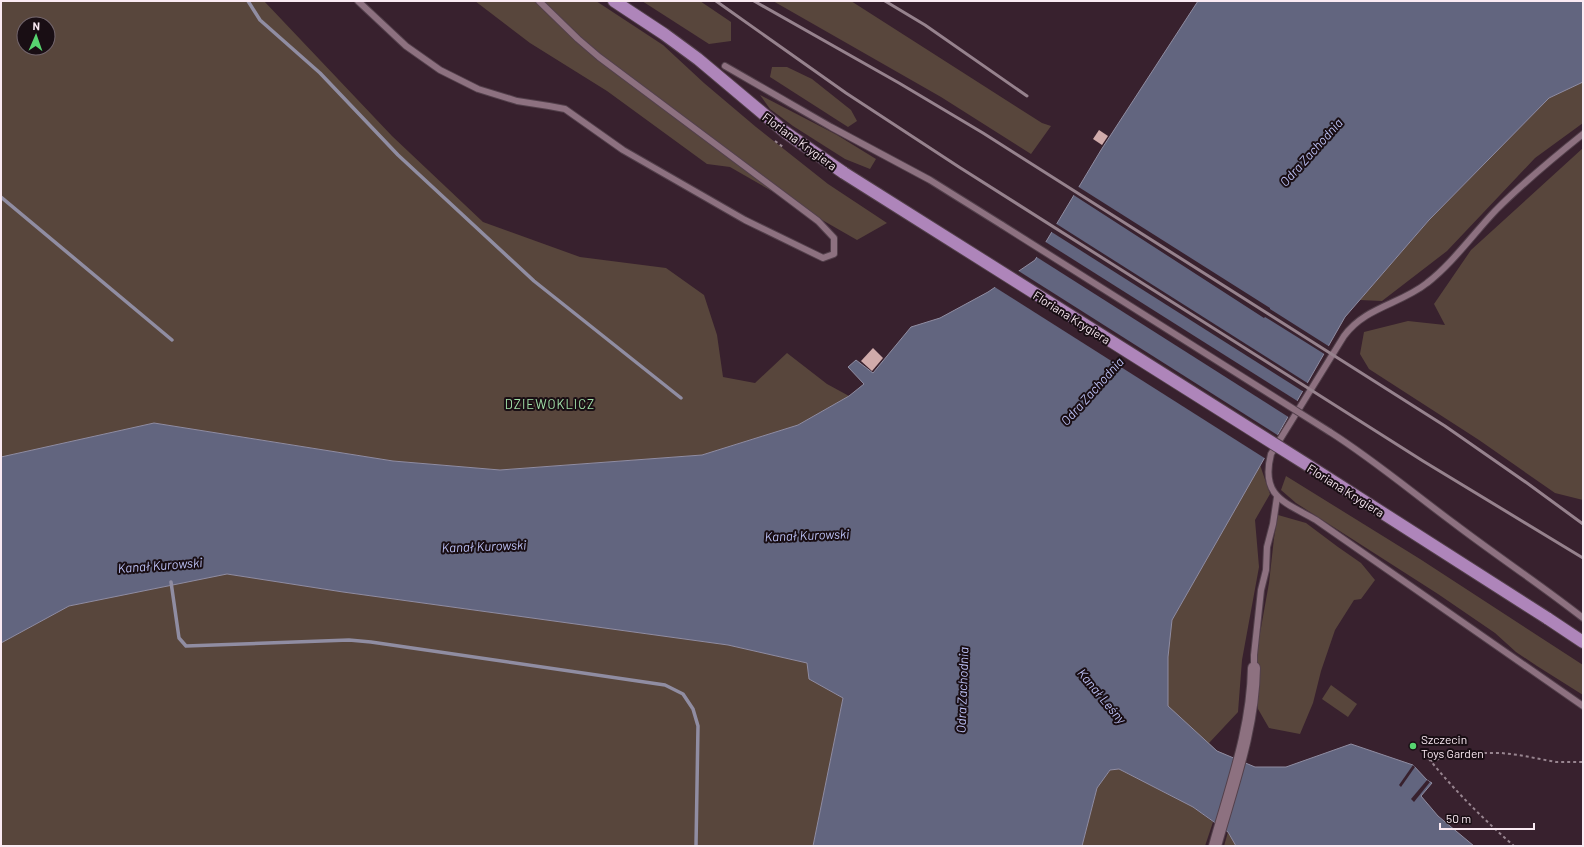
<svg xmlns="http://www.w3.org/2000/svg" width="1584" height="847" viewBox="0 0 1584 847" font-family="Barlow,sans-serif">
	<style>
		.green { fill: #58463c; fill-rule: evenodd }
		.water { fill: #62657f; stroke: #908da2 }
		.pier { fill: #38212e }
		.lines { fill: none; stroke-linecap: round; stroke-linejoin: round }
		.stream { stroke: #908da2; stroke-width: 3.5 }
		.building { fill: #d0abab }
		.lane-casing { stroke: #53404b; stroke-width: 8 }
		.street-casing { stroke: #53404b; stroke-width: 14 }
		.primary-casing { stroke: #53404b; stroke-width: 14 }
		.path { stroke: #988590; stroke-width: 2; stroke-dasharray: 3 3; stroke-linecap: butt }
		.lane { stroke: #8d7180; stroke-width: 6 }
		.street { stroke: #8d7180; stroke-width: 12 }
		.primary { stroke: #ae85ba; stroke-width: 12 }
		.rail { stroke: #96828d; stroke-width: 3 }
		.lane-bridge-casing { stroke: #53404b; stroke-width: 8; stroke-linecap: butt }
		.primary-bridge-casing { stroke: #53404b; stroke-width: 14; stroke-linecap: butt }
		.lane-bridge { stroke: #8d7180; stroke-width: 6 }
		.primary-bridge { stroke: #ae85ba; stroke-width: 12 }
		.poi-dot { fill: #57d570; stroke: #190e14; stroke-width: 1.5 }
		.labels { text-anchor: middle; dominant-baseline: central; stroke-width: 4; stroke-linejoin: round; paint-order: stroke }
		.street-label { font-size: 12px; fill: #faeaf3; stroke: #190e14 }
		.poi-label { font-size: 12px; fill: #faeaf3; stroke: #190e14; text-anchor: start }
		.water-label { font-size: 13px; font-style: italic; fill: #babff3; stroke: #190e14 }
		.neighbourhood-label { font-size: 13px; letter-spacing: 1px; fill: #a0dfa7; stroke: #190e14 }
	</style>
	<rect width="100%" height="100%" fill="#38212e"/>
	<g class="green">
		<path d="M1,1H264L392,136L483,222L580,257L666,268L704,295L717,335L723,377L755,383L787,353L827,384L849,396L798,425L702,455L500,470L393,461L154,423L1,457ZM24,24H48V48H24Z"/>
		<path d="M475,1H596L663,45L704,83L756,127L828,184L887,223L857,240L730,167L707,164L607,91L530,43Z"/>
		<path d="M642,1H700L731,22V41L709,44Z"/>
		<path d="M773,1H851L1042,123L1051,126L1031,154L941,97Z"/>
		<path d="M772,67H787L812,79L851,110L857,121L848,127L770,77Z"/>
		<path d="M1583,82V123L1535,158L1447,251L1382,301L1360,300L1429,220L1549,98Z"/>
		<path d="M760,95L837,135L876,159L870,169L845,159L793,126L770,109Z"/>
		<path d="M1583,148V500L1555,493L1479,440L1369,369L1360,354L1364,332L1408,321L1445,325L1434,304L1471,250Z"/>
		<path d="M1260,465L1270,494L1255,520L1259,567L1242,660L1238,712L1209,743L1217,751L1225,754L1220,763L1162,701L1172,620Z"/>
		<path d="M1286,476L1420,559L1583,665V695L1537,666L1516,652L1495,633L1438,594L1296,503L1281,490Z"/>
		<path d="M1278,515L1306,523L1338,547L1361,563L1375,580L1361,599L1354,600L1335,630L1321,671L1313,703L1300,734L1269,728L1258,709L1257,650L1269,583L1274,538Z"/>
		<path d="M226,574L343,592L728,645L807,663L809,679L843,698L813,846H1V643L69,606Z"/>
		<path d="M1331,685L1357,704L1348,717L1322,699Z"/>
		<path d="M1119,769L1193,807L1213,822L1205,846H1082L1097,788L1110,770Z"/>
		<path d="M1228,832L1236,846H1224Z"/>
	</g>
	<path class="water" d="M1198,1H1583V82L1549,98L1429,220L1345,317L1172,620L1168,657V706L1217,751L1255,767H1286L1351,744L1413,765L1427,780L1432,783L1421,796L1438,816L1474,846H1236L1228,832L1193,807L1119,769L1110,770L1097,788L1082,846H813L843,698L809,679L807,663L728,645L343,592L227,574L69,606L1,643V457L154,423L393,461L500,470L702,455L798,425L849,396L864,384L848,367L856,360L873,373L911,327L940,318L988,292L1035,260L1101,150Z"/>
	<g class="pier">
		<path d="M1077,186L1270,308V309L1330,347L1326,355L1265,317L1264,318L1072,194Z"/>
		<path d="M1055,223L1309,384L1304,392L1050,231Z"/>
		<path d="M1044,241L1299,402L1290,418L1035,256Z"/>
		<path d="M1017,270L1279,436L1266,459L993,286Z"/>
		<path d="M1413,765L1415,767L1401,787L1399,785Z"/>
		<path d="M1427,780L1430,782L1414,802L1411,799Z"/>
	</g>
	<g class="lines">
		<g class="stream">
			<path d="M248,1L260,20L320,73L398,155L534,281L681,398"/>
			<path d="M1,197L172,340"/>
			<path d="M171,582L179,638L186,646L349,640L371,642L665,685L683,694L693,709L698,726L696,846"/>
		</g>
	</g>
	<g class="building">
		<path d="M1099,130L1108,136L1102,145L1093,139Z"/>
		<path d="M873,348L883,358L872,371L861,361Z"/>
	</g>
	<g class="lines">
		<defs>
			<g id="lane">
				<path d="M358,1L406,46L440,70L478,89L517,101L549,106L565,109L623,150L745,220L823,258L834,254V238L818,221L599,57L578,39L539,1"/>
				<path d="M725,66L831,127L930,180L1002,225"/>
				<path d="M1583,134C1553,158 1523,183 1496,210C1474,233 1452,264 1427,283C1401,304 1365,307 1344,336L1271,454C1260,497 1285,502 1316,520L1583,706"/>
				<path d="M1330,432C1374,460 1413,493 1455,524C1497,556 1541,585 1583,618"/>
				<path d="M1254,668V655L1261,590L1266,570L1267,547L1273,524L1277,497"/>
			</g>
			<path id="street" d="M1215,846C1231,788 1253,730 1254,668"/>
			<g id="primary">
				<path d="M614,1L664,34L698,59L785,132L844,173"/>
				<path d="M1547,618L1583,642"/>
			</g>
		</defs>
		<use href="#lane" class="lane-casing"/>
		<use href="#street" class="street-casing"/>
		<use href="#primary" class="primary-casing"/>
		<g class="path">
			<path d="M775,141L783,147"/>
			<path d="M1425,754C1453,789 1481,817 1514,846"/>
			<path d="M1431,761L1461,753H1501L1519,755L1556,762H1583"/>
		</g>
		<use href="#lane" class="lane"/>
		<use href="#street" class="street"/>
		<use href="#primary" class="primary"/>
		<g class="rail">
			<path d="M716,1L846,93L959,167L1423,461L1583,558"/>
			<path d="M754,1L899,83L983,133L1445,426L1527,483L1583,524"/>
			<path d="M885,1L925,25L1027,96"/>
		</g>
		<defs>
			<path id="lane-bridge" d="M1002,225L1330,432"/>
			<path id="primary-bridge" d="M844,173L1306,464L1547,618"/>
		</defs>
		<use href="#lane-bridge" class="lane-bridge-casing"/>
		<use href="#primary-bridge" class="primary-bridge-casing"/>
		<use href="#lane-bridge" class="lane-bridge"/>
		<use href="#primary-bridge" class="primary-bridge"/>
	</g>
	<circle class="poi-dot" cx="1413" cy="746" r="4"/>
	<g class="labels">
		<g class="street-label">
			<text transform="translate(800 141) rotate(36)">Floriana Krygiera</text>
			<text transform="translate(1072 317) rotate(32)">Floriana Krygiera</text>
			<text transform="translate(1346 490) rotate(32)">Floriana Krygiera</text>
		</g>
		<g class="poi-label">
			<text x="1421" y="739">Szczecin<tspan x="1421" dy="14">Toys Garden</tspan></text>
		</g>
		<g class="water-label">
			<text transform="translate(1311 152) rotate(-48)">Odra Zachodnia</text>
			<text transform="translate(1092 391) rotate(-48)">Odra Zachodnia</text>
			<text transform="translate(807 535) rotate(-2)">Kanał Kurowski</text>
			<text transform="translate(484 546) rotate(-2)">Kanał Kurowski</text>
			<text transform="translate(160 565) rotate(-4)">Kanał Kurowski</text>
			<text transform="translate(962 690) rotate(-88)">Odra Zachodnia</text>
			<text transform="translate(1102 696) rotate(50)">Kanał Leśny</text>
		</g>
		<g class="neighbourhood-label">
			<text x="550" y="404">DZIEWOKLICZ</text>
		</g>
	</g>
	<rect width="1584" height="847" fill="none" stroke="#faeaf3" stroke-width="4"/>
	<g transform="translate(36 36) rotate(2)"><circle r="19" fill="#190e14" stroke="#73666d"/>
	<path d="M0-3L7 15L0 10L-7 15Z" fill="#57d570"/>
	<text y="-6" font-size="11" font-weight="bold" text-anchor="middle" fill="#faeaf3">N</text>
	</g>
	<path d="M1440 823v6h94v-6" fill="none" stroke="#faeaf3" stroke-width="2"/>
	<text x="1446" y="823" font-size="12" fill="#faeaf3" stroke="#190e14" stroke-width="3" paint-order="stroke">50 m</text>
</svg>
